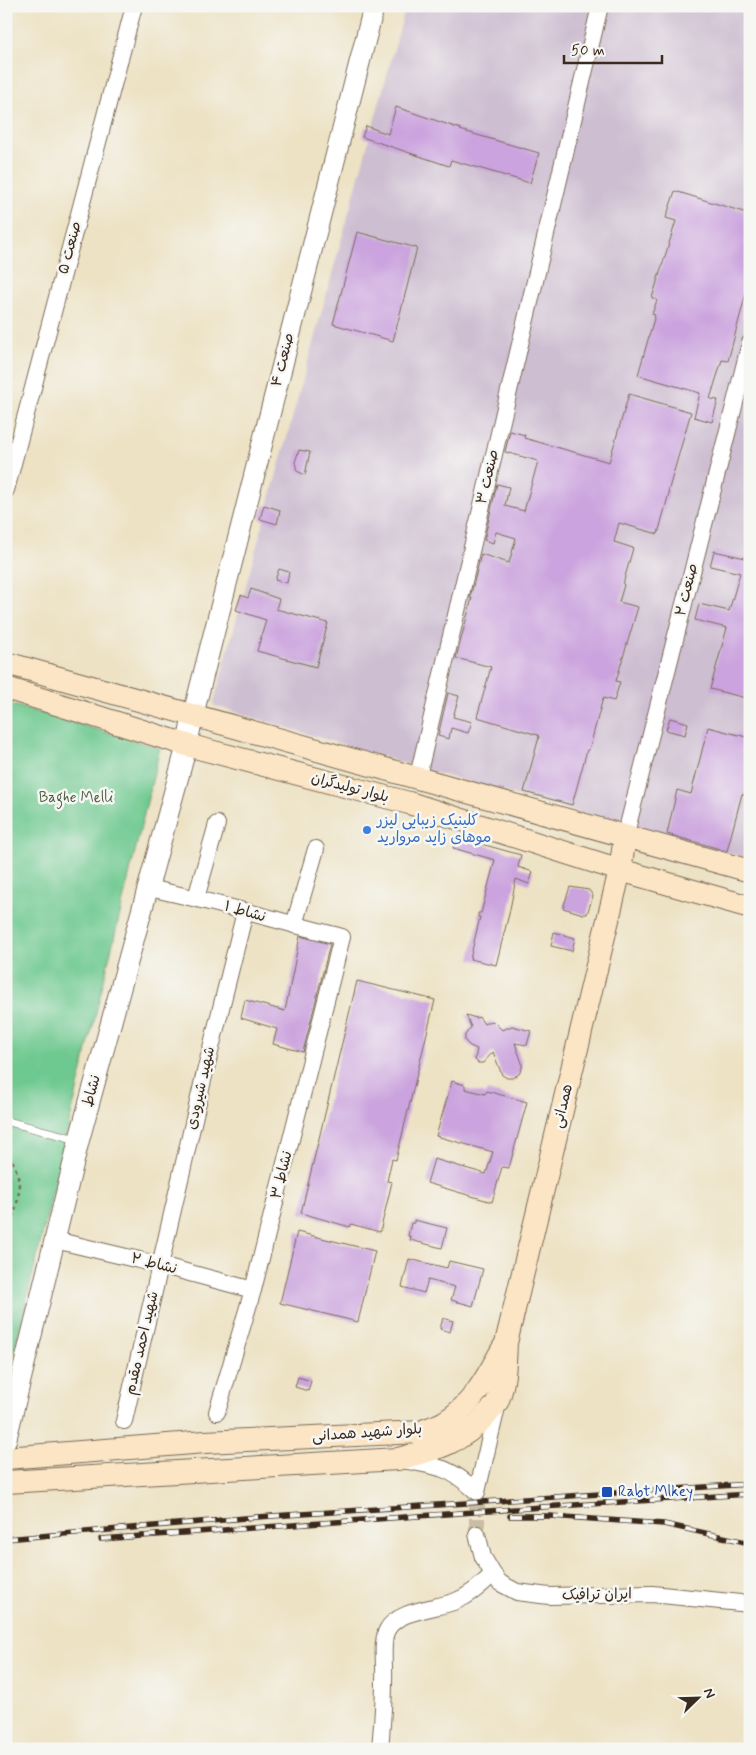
<svg xmlns="http://www.w3.org/2000/svg" width="756" height="1755" viewBox="0 0 756 1755" font-family="Mynerve,'Playpen Sans Arabic',sans-serif">
	<style>
		.industrial { fill: #cebed1 }
		.green { fill: #6ec990; stroke: #547a57 }
		.building { fill: #cba3de }
		.lines { fill: none; stroke-linecap: round; stroke-linejoin: round }
		.minor-tunnel { stroke: #c9bda3; stroke-width: 16; stroke-dasharray: 16 8; stroke-linecap: butt }
		.service-casing { stroke: #796a58; stroke-width: 9 }
		.minor-casing { stroke: #796a58; stroke-width: 18 }
		.tertiary-casing { stroke: #796a58; stroke-width: 22 }
		.secondary-casing { stroke: #796a58; stroke-width: 24 }
		.path { stroke: #796a58; stroke-width: 2.5; stroke-dasharray: 4 4; stroke-linecap: butt }
		.service { stroke: #fff; stroke-width: 8 }
		.minor { stroke: #fff; stroke-width: 16 }
		.tertiary { stroke: #fff; stroke-width: 20 }
		.secondary { stroke: #fce5c4; stroke-width: 22 }
		.rail-casing { stroke: #3b2a1e; stroke-width: 5.5 }
		.rail { stroke: #f6f6f2; stroke-width: 4; stroke-dasharray: 11; stroke-linecap: butt }
		.shop-dot { fill: #3f7fe0; stroke: #f6f6f2; stroke-width: 2 }
		.transit-dot { fill: #1a4fb4; stroke: #f6f6f2; stroke-width: 2 }
		.labels { text-anchor: middle; dominant-baseline: central; stroke-width: 5; stroke-linejoin: round; paint-order: stroke }
		.street-label { font-size: 15px; fill: #3b2a1e; stroke: #f6f6f2 }
		.park-label { font-size: 15px; fill: #4a5a40; stroke: #f6f6f2 }
		.shop-label { font-size: 15px; fill: #366cbe; stroke: #f6f6f2; text-anchor: start }
		.transit-label { font-size: 15px; fill: #164399; stroke: #f6f6f2; text-anchor: start }
	</style>
	<rect width="100%" height="100%" fill="#f6f6f2"/>
	<filter id="ink" filterUnits="userSpaceOnUse"><feTurbulence type="fractalNoise" baseFrequency=".02" numOctaves="2"/><feDisplacementMap in="SourceGraphic" scale="10" xChannelSelector="R" yChannelSelector="G"/><feConvolveMatrix kernelMatrix="1 2 1 2 8 2 1 2 1" color-interpolation-filters="sRGB"/></filter>
	<filter id="wash" filterUnits="userSpaceOnUse"><feTurbulence type="fractalNoise" baseFrequency=".0096" numOctaves="4" result="noise"/><feDisplacementMap in="SourceGraphic" scale="20" xChannelSelector="R" yChannelSelector="G"/><feGaussianBlur stdDeviation="1.12" result="paint"/><feColorMatrix in="noise" values="0 0 0 0 0 0 0 0 0 0 0 0 0 0 0 0 0 1.4 0 .05"/><feComposite in="paint" operator="in"/></filter>
	<g filter="url(#wash)">
		<rect width="100%" height="100%" fill="#ede2c4"/>
		<path class="industrial" d="M406,6H750V859L436,773L213,705Z"/>
		<path class="green" d="M6,703L160,748L6,1385Z"/>
		<g id="blocks">
			<g class="building">
				<path d="M396,107L461,129L460,130L539,153L530,183L451,160L449,166L362,137L366,126L388,134Z"/>
				<path d="M675,191L750,214V278L728,361L722,360L710,399L718,400L712,422L694,417L700,393L638,375L655,315L652,314L657,300L652,298L676,221L666,218Z"/>
				<path d="M357,232L417,248L393,341L333,324Z"/>
				<path d="M629,394L691,412L668,492L669,493L658,534L619,523L614,542L633,548L623,584L624,585L619,602L638,607L616,681L620,682L614,701L603,698L589,750H587L572,805L524,792L539,737L538,735L477,717L491,667L456,658L472,598H470L481,554L509,563L516,538L496,532L493,543L484,540L497,484L509,487L505,506L524,511L538,461L505,452L510,431L525,435L524,438L609,462Z"/>
				<path d="M299,450L310,452L305,475L297,471L295,462Z"/>
				<path d="M264,505L280,510L277,524L260,519Z"/>
				<path d="M714,551L745,558L747,551H750V699L710,689L727,628L695,620L699,604L729,611L740,573L710,566Z"/>
				<path d="M279,569L289,572L287,583L275,580Z"/>
				<path d="M251,589L279,599L276,609L328,623L316,667L257,651L266,620L236,610L241,595L248,598Z"/>
				<path d="M448,693L459,696L453,717L472,722L468,733L451,728L449,739L438,736Z"/>
				<path d="M670,718L688,723L685,735L666,730Z"/>
				<path d="M708,727L750,738V796L742,794L727,851L667,834L677,790L691,794Z"/>
				<path d="M456,837L521,855L518,867L533,872L529,884L516,879L509,914L496,965L470,959L480,917H478V913H481L495,860L453,848Z"/>
				<path d="M570,887L589,890L593,896L587,914H583L563,908Z"/>
				<path d="M554,932L575,938L572,951L551,946Z"/>
				<path d="M300,936L330,944L303,1052L273,1044L277,1029L241,1018L245,1000L285,1011Z"/>
				<path d="M357,981L435,1000L396,1160L392,1159L387,1181L392,1182L380,1232L351,1224L350,1227L301,1213Z"/>
				<path d="M466,1015L476,1018L479,1017L484,1024L490,1021L494,1022L502,1030L512,1026L531,1031L527,1045L515,1043L522,1063V1068L519,1074L512,1078H507L502,1075L493,1052L483,1063H478L475,1060L477,1049L470,1046L465,1041V1035L471,1027Z"/>
				<path d="M452,1081L465,1085V1089L485,1094L487,1091L527,1102L509,1168L502,1167L492,1202L427,1183L434,1159L486,1174L493,1152L436,1136Z"/>
				<path d="M414,1220L447,1228L442,1248L410,1240L411,1237L408,1236L411,1223H414Z"/>
				<path d="M297,1232L375,1251L358,1322L280,1303Z"/>
				<path d="M409,1259L447,1268L449,1261L483,1269L473,1306L451,1300L455,1287L428,1280L424,1293L402,1287Z"/>
				<path d="M443,1318L453,1321L450,1332L440,1329Z"/>
				<path d="M298,1377L311,1381L308,1391L295,1387Z"/>
			</g>
		</g>
	</g>
	<g filter="url(#ink)">
		<use href="#blocks" fill-opacity="0" stroke="#796a58" stroke-width="1"/>
		<g class="lines">
			<path class="minor-tunnel" d="M477,1534V1492"/>
			<defs>
				<path id="service" d="M6,1121L79,1140"/>
				<g id="minor">
					<path d="M6,490L134,6"/>
					<path d="M417,780L600,6"/>
					<path d="M625,837L750,343"/>
					<path d="M148,888C214,901 277,921 342,937L253,1290L217,1412"/>
					<path d="M196,898L217,824"/>
					<path d="M294,925L316,849"/>
					<path d="M55,1240L160,1265L253,1290"/>
					<path d="M124,1421L204,1076L245,912"/>
					<path d="M402,1460C438,1466 450,1467 477,1492L498,1403"/>
					<path d="M477,1534L483,1557L493,1574L500,1583L517,1592L549,1596L652,1594L750,1604"/>
					<path d="M380,1749C382,1726 384,1703 384,1680C385,1666 381,1642 387,1630C397,1610 436,1609 456,1601C471,1595 481,1585 493,1574"/>
				</g>
				<path id="tertiary" d="M6,1440L79,1140L187,745L193,715L374,6"/>
				<g id="secondary">
					<path d="M6,663L750,871"/>
					<path d="M6,688L187,745L409,803L620,870L750,907"/>
					<path d="M6,1458L205,1442L421,1432C429,1428 439,1426 446,1421C473,1405 488,1375 503,1348"/>
					<path d="M6,1482L398,1459C433,1450 461,1444 486,1415C490,1411 496,1406 498,1400C505,1382 505,1362 506,1343L620,870L625,837"/>
				</g>
			</defs>
			<use href="#service" class="service-casing"/>
			<use href="#minor" class="minor-casing"/>
			<use href="#tertiary" class="tertiary-casing"/>
			<use href="#secondary" class="secondary-casing"/>
			<path class="path" d="M6,1155C11,1158 13,1162 15,1167C25,1191 14,1213 6,1236"/>
			<use href="#service" class="service"/>
			<use href="#minor" class="minor"/>
			<use href="#tertiary" class="tertiary"/>
			<use href="#secondary" class="secondary"/>
			<defs>
				<g id="rail">
					<path d="M510,1516H550L664,1524L750,1543"/>
					<path d="M6,1539L257,1517L750,1484"/>
					<path d="M101,1539L542,1507L750,1494"/>
				</g>
			</defs>
			<use href="#rail" class="rail-casing"/>
			<use href="#rail" class="rail"/>
		</g>
	</g>
	<circle class="shop-dot" cx="367" cy="830" r="5"/>
	<rect class="transit-dot" x="601" y="1486" width="12" height="12" rx="2.5"/>
	<g class="labels">
		<g class="street-label">
			<text transform="translate(70 248) rotate(-75)">صنعت ۵</text>
			<text transform="translate(283 360) rotate(-76)">صنعت ۴</text>
			<text transform="translate(488 477) rotate(-77)">صنعت ۳</text>
			<text transform="translate(687 590) rotate(-76)">صنعت ۲</text>
			<text transform="translate(350 788) rotate(15)">بلوار تولیدگران</text>
			<text transform="translate(245 912) rotate(16)">نشاط ۱</text>
			<text transform="translate(201 1088) rotate(-77)">شهید شیرودی</text>
			<text transform="translate(92 1091) rotate(-75)">نشاط</text>
			<text transform="translate(563 1106) rotate(-76)">همدانی</text>
			<text transform="translate(282 1175) rotate(-76)">نشاط ۳</text>
			<text transform="translate(154 1264) rotate(14)">نشاط ۲</text>
			<text transform="translate(142 1343) rotate(-77)">شهید احمد مقدم</text>
			<text transform="translate(367 1433) rotate(-4)">بلوار شهید همدانی</text>
			<text transform="translate(597 1595) rotate(-1)">ایران ترافیک</text>
		</g>
		<g class="park-label">
			<text x="76" y="798">Baghe Melli</text>
		</g>
		<g class="shop-label">
			<text x="377" y="821">کلینیک زیبایی لیزر<tspan x="377" dy="17">موهای زاید مروارید</tspan></text>
		</g>
		<g class="transit-label">
			<text x="618" y="1492">Rabt Mlkey</text>
		</g>
	</g>
	<rect width="756" height="1755" fill="none" stroke="#f6f6f2" stroke-width="25"/>
	<g transform="translate(698 1698) rotate(67)" stroke="#f6f6f2" stroke-width="4" paint-order="stroke">
	<path d="M0-4L9 19L0 12L-9 19Z" fill="#3b2a1e"/>
	<text y="-8" font-size="14" font-weight="bold" text-anchor="middle" fill="#3b2a1e">N</text>
	</g>
	<path d="M564 55v8h98v-8" fill="none" stroke="#3b2a1e" stroke-width="2.5"/>
	<text x="571" y="55" font-size="15" fill="#3b2a1e" stroke="#f6f6f2" stroke-width="4" paint-order="stroke">50 m</text>
</svg>
